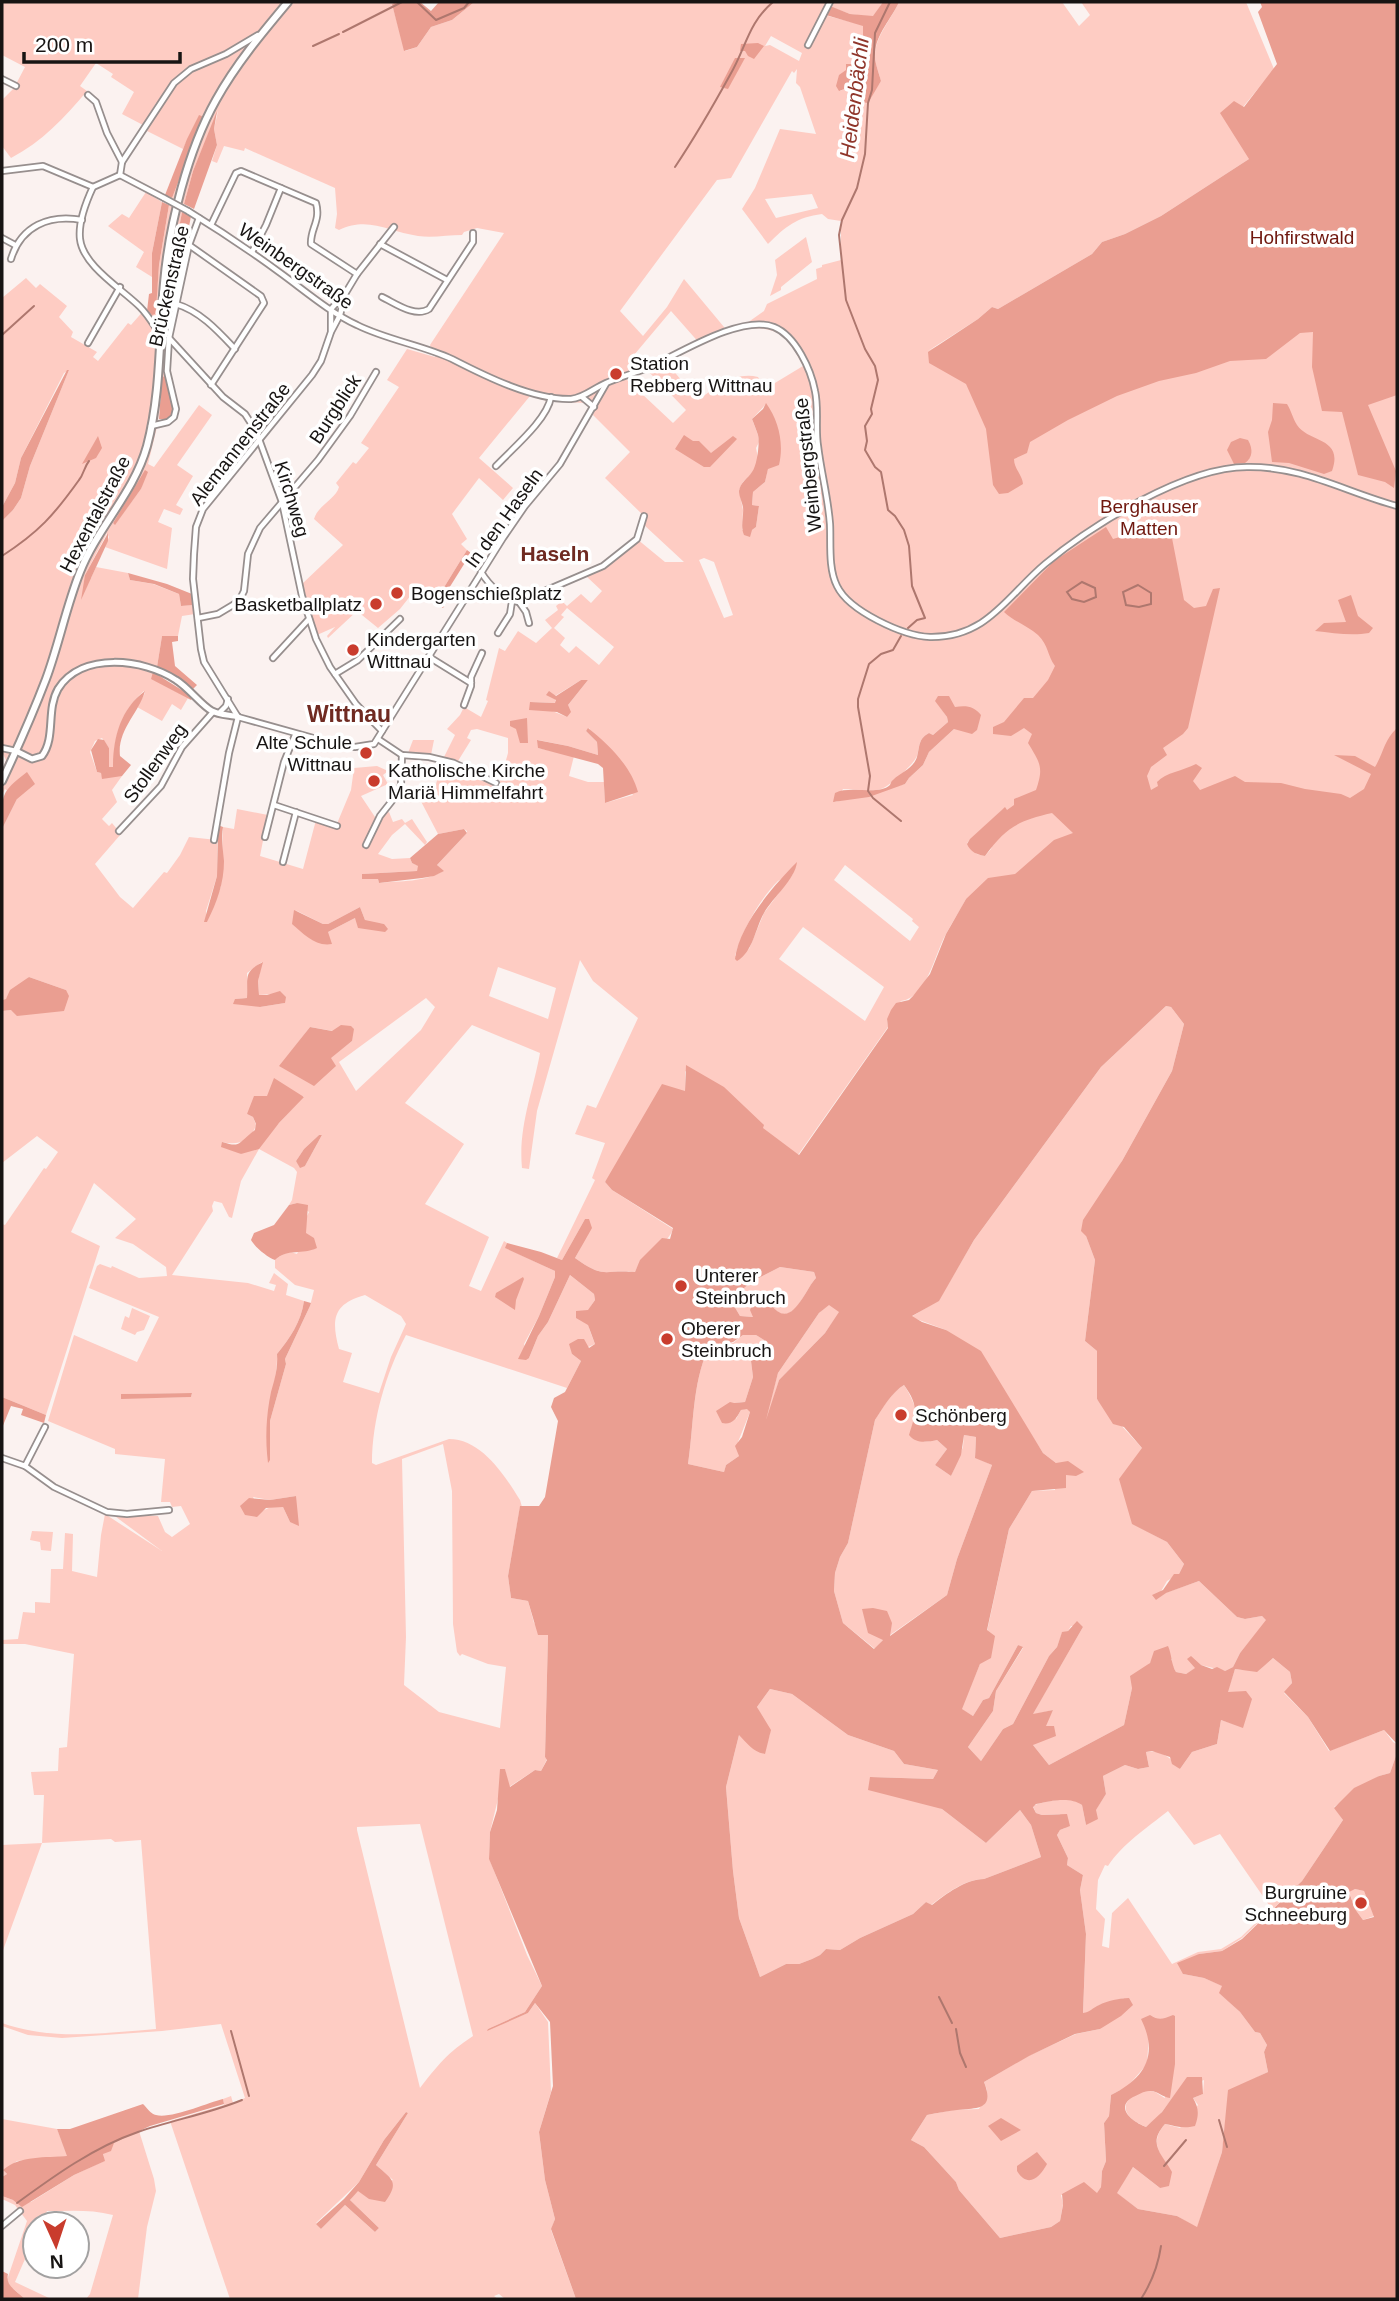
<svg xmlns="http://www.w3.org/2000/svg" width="1399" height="2301" viewBox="0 0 1399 2301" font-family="Helvetica,sans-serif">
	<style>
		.green { fill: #feccc3; fill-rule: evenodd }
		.forest { fill: #ea9e91; fill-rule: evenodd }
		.water { fill: #eea295; stroke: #ae776e; stroke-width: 2 }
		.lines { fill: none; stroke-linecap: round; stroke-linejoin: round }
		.stream { stroke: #ae776e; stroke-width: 2 }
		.minor-casing { stroke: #978f8e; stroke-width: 8 }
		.tertiary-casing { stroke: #978f8e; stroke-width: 9 }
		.secondary-casing { stroke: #978f8e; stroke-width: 10 }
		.minor { stroke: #fff; stroke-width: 4.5 }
		.tertiary { stroke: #fff; stroke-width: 5 }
		.secondary { stroke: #fff; stroke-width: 6 }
		.minor-bridge-casing { stroke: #978f8e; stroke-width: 8; stroke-linecap: butt }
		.minor-bridge { stroke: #fff; stroke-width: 4.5 }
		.poi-dot { fill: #c93c2d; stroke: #fff; stroke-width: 2.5 }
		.labels { text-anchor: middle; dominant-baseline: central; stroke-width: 7; stroke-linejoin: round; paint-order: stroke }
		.park-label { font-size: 19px; fill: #70180f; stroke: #fff }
		.street-label { font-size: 19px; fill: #171413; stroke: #fff }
		.poi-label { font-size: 19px; fill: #171413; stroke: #fff; text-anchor: start }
		.water-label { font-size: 21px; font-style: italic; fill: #90362b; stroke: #fff }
		.neighbourhood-label { font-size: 21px; font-weight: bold; fill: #6f2a21; stroke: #fff }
		.quarter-label { font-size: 23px; font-weight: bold; fill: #6f2a21; stroke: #fff }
	</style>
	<rect width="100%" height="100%" fill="#fbf2f0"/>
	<g class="green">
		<path d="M2,2H396L392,4L405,51L417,47L431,27L452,20L473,3L478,2H883L873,17L850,14L828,6L824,15L863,25V43L854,64L846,70L840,91L850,86L871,96L881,81C879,73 874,61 875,53C877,34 892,18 899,2H1062L1079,26L1090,15L1081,2H1246L1274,69L1243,107L1249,159L1161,216L1125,234L1102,242L1092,254L998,309L992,307L978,319L928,351L1397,104V852L966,899C960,911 952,922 946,934C935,953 927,998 901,1001L887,1019L888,1027L798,1155L685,1071V1091L605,1182L612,1190L673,1229C665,1250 646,1247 635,1272C603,1269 606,1280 575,1258L581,1247L585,1219L562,1260L557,1258L595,1180L592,1178L605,1143L575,1134L587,1105L596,1108L638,1018L593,981L580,960L537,1111L529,1169L522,1168C518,1127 533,1092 540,1053L472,1025L405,1103L464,1144L425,1204L489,1237L469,1286L481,1291L504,1241L507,1243L506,1248L555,1271V1277L539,1316L524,1344L529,1358L538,1336L548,1322L570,1275L594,1294L595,1300C583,1316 588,1326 595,1344L572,1354L581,1361L567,1388L406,1335C386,1373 372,1420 372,1463L376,1465L449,1439C482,1439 505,1476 520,1500L522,1507H520L508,1576L511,1598L528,1601L534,1623L548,1634L545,1757L547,1759L541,1771L535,1770L509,1787L505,1770L490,1832L489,1858L527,1955L542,1986L525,2012L488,2029L528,2013L535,2003L548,2022L551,2092L539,2132L545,2180L555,2219L551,2230L576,2299H505L499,2294L494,2296L498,2299H230L170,2121L224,2105L223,2099L231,2096L233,2103L245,2098L221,2024L162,2031L62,2038L28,2035L2,2026V2023C52,2041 104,2033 156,2029L141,1840L115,1842L111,1839L42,1843L2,1953V1845L42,1843L44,1795H34L31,1772L58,1771L59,1748L67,1747L74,1654L25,1644H2V1640L18,1639L23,1612L35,1613V1602L50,1603L51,1569H63L65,1533L73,1534L72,1571L97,1577L101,1535L105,1514L162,1551L112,1514L158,1516L165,1532L172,1537L190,1524L181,1506L172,1507L170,1502H161L165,1459L115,1454V1449L48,1421L74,1335L137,1362L159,1317L89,1288L97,1266L100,1264L111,1268L112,1266L139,1278L167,1276L166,1267L133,1244L115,1238L136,1219L94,1183L71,1232L100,1246L46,1415L2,1397V1224L5,1225L44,1168L46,1169L58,1152L37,1136L2,1163V1011L11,1010L66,990L29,977L6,999L2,1000V829L17,799L5,789L2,795V770L6,760L2,752V521L13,510L21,498L30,466L69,370L64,373L21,458L15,483L2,507V298L26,278L36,288L40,284L67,306L59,317L73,332L71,337L97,352L93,357L98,361L128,323L131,325L145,309L149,314H155L159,265L169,205L182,212L171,270L163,351L165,376L162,377L158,423L148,464L154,467L199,405L212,415L177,465L193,476L176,505L183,509L180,515L164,509L158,522L172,528L167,569L105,547L109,537L107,533L85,575L91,578L96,567L128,573L130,580L153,584L179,594L181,606L194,605L195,614L182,616L178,636H162L157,667L171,673L193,689L189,694L165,678H151L188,698L181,710L172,704L162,721L137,707L145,693L144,691C121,710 113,739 114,768H109V748L102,738L95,741L90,752L97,772L101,773L102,776H122L112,790L117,802L102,819L109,826L112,823L121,834L95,864L120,897L133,908L164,872L167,873L180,855L189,837L217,840V876L206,911L207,921L221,886L223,827L234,829L237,809L268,815L260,856L303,869L316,820L336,826L351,790L354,768L377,766L388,771L383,775L388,784L361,796L375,817L389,812L393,822L402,819L405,823L412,819L427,842L425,845L405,824L392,835L378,854L392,859L410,858L412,863L419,866L417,871L362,874L378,879L379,883C400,881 425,882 443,871L437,865L467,833V831L464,829L438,834L413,786L436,787C436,774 447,772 457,767L499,785L508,753V738L477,729L471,730L467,738L471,740L458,761L444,757L455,735L447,729L460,715L464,707L481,717L488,701L486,700L499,648L505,651L518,631L536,643L552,628L545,620L558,610L556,606L562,601L567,606L581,594L591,603L602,591L586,576L607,567V565L628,549L637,539L665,562H684L643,524L645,517L605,478L630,452L593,415L594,411L586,403L547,401L530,396L479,458L513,488L503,500L479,478L452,514L467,539L461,544L467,550L435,602L422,594L419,598L411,595L400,609L378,628L357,611L328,638L327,636L335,627L317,635L302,584L343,545L314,519C318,505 336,499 339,487L336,483L353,462L356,464L369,448L361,443L399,387L387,380L407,349L435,357L438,351L431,348L430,345L504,233L477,228L464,232L462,235C448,235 433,238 418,236C389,232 369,216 339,230L335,228L337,214L335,188L245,148L244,151L224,146L217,163L212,161L217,145L214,129L218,111L193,171L184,204L172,198L204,117L199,116L183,149L147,131L161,107L156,103L143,125L122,114L134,92L111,77L113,74L96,63L80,86L87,91C65,117 42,142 11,158L2,146V100L14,88L25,67L2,55ZM771,36L802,53L799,61L770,45L765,46ZM797,69L796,83L800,87L816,134L780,129L755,188L742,209L768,244C785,227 797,217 822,214L828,219L841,221V260L822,265V267L816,269L817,279L767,304L764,311L747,323L748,329C781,326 789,339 803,366L765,389L758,377C735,371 715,388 698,400L666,362L647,370L686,410L673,423L625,378L644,367L634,355L671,311L701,345L729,333L684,279L667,307L643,336L620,311L717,180L731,178L792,71L794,73ZM812,194L818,208L776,218L765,199ZM766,404L768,468L765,482L753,492L752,505L759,506L756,527L752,530H742L743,510L739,490L743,482L755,470L758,458L756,448L759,442L758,435L752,419ZM145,471L141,489L115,524L113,523ZM704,558L714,562L733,615L724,618L699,560ZM567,608L614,647L599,665L576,646L569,653L560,645L565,638L554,628L564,617L561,615ZM581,680H588L568,705L567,717L530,702L556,703L555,696ZM944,697L954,729L929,752L923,765L909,778L905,784L835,802L843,789C854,789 871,792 881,789C889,787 914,764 917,756C920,746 918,739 929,733L933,735L948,722L947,717L936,701ZM589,728L633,795L605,803L604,782H588L569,776L574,756L538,748V740L568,746L598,755L597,742L586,731ZM1003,809L991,849L985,856L977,854L967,843ZM845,865L913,919L912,921L919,927L910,941L834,880ZM793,874L764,913L749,949L735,956C742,931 759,900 778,881C782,878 788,876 793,874ZM360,907L365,920L384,924L355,918L328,932L295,910L323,924H328ZM803,927L884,987L865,1021L779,959ZM262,962L258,981L259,995L274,994L285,1003L260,1007L235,999L247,998V973ZM498,967L556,988L548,1019L489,996ZM426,998L435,1007L421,1030L356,1091L339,1062ZM310,1027L333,1031L352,1041L330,1058L280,1066ZM267,1096H304L279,1123L241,1154L222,1142C238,1146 251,1141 256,1125L253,1117L247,1114ZM319,1135H322L321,1137L305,1166L296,1161L304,1149ZM259,1149L294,1168L297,1172L292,1200L289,1205L297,1203L309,1212L306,1218V1233L297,1254C289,1250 282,1254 275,1260V1268L295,1285L314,1290L310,1306L285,1359L286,1364L270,1421L269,1437C265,1404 278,1385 277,1354C290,1338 301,1322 304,1301L286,1295L288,1284L274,1273L269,1283L276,1285L274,1291L248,1283L172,1275L213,1211L212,1206L214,1201L222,1203L229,1217L232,1218L241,1181ZM365,1295L401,1316L406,1324L391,1357L379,1393L343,1382L352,1353L339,1349C331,1319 333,1304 365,1295ZM192,1393L191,1397L122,1398V1394ZM443,1444L452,1491L453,1624L457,1652L460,1656L462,1654L488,1664L506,1667L500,1728L439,1712L404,1685L406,1637L402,1459ZM296,1496L290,1522L283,1507H271L260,1512L253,1497L270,1500ZM420,1824L473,2036C447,2053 438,2065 420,2088L357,1830V1827ZM406,2112L408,2113L376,2165L393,2180L357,2191L350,2200L379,2228L375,2232L345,2205L321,2229L316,2223L359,2182L384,2140Z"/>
		<path d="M146,192L162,202L152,253V277L136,267L144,252L108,226L122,214L129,218Z"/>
		<path d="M806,237L812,262L781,287V290L770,296L777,275L775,260Z"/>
		<path d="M413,740H434L431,755L408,753Z"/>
		<path d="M1166,1006L1171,1007L1184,1024L1172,1071L1122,1161L1086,1236L1095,1260L1085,1341L1097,1351V1399L1142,1448L1132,1523L1167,1542L1184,1564L1179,1574L1167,1581L1156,1600L1165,1593L1199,1581L1237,1617L1245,1619L1262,1616L1267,1620L1240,1653L1233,1667L1225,1671L1201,1665L1186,1674L1176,1672L1172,1665V1659L1152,1660L1132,1688L1124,1725L1049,1765L1033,1745L1053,1710L1032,1715L1083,1627L1071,1626L1068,1631L1062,1633L1057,1647L1049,1656L1013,1724L1003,1729L981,1761L968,1747L993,1711L996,1691L1023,1648L1018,1645L989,1698L983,1700L973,1716L961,1709L980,1664L1009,1529L1032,1491L1055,1490L1056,1463L1043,1453L1020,1417L946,1330L911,1317L939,1300L974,1240L1101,1067Z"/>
		<path d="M780,1267L814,1272L816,1278C805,1289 791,1335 770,1303L753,1313L754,1317L740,1316L730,1299L753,1281Z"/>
		<path d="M829,1304L840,1312L825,1333L779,1380L767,1421L765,1420L778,1373L819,1313Z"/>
		<path d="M132,1308L150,1316L144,1330L137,1332L135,1335L121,1329L125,1316L129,1318Z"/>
		<path d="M743,1335H756L764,1340L756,1360L751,1361L753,1377L745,1402L734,1403L736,1419L741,1410L747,1408L750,1412L738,1442L739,1456L726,1465L724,1472L688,1464C694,1425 692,1385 708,1349L733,1343Z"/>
		<path d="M904,1385C916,1403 919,1421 924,1442L937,1440L947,1449L935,1465L951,1476L963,1447L964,1435L976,1437L975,1457L992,1465L957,1559L947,1595L883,1640L875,1649L843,1623L834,1591L835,1573L840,1557L848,1543L875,1420C882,1408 892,1392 904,1385Z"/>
		<path d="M32,1531L53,1532L51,1551L41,1550L40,1542L30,1540Z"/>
		<path d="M1273,1658L1290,1672L1292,1683L1284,1693L1308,1717L1329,1751L1384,1730L1393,1742L1397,1744V1753L1390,1773L1379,1776L1334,1807L1343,1820L1302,1881L1242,1938L1222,1951L1199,1954L1183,1974L1204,1978L1223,1986L1220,1993L1240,2012L1255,2032L1260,2033L1267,2045L1264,2052L1268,2072L1229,2091L1222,2152L1197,2228L1177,2216L1138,2209L1116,2193L1133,2167L1160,2188L1167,2164C1156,2150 1152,2139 1165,2124L1180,2128L1198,2105L1193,2098L1203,2094L1204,2080L1177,2092L1158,2117L1146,2127C1103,2109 1139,2086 1155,2092C1156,2092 1164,2098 1165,2098L1161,2020H1157L1149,2034L1147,2064L1128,2086L1111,2095L1109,2116L1104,2123L1106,2161L1102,2171L1101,2187L1097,2194L1061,2195L1063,2204L1060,2221L1051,2227L1000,2238L959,2190L956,2182L924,2147L911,2140L927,2115L953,2110L979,2109L987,2090L984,2082L1028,2056L1076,2034L1100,2029L1124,1998L1099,2005L1092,2011L1083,2014L1086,1934L1080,1890L1083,1875L1067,1865L1068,1858L1057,1835L1060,1830L1065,1828L1060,1814L1042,1815L1036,1813L1033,1806C1040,1802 1062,1799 1070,1799C1075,1799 1078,1802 1082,1805L1086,1825L1106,1794L1103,1776L1125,1765L1138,1769L1149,1767L1146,1752C1161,1749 1171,1758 1180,1769L1192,1752L1217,1744L1221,1720L1243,1727L1227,1693L1235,1669C1252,1672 1261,1669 1273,1658ZM1168,1811L1194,1845L1220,1834L1271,1908L1241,1937L1221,1949L1198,1952L1172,1964L1128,1898L1112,1913L1109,1948L1102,1946L1105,1919L1096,1909L1098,1880L1105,1865L1108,1866C1122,1844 1148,1827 1168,1811Z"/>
		<path d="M770,1689L792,1694L848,1735L894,1751L904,1764L938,1770L933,1779L871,1777L942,1809L986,1843L1020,1810L1031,1825L1041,1857L984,1879C965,1879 946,1894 931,1905L926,1902L913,1914L860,1938L840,1950L826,1949L820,1955L812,1959L799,1964H786L760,1977L739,1918L733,1871L726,1787L739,1735L768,1740L770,1734L757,1707Z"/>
		<path d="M1355,1889L1364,1891L1374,1916L1363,1920L1355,1909L1349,1891Z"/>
		<path d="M2,2119L57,2129L68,2156L17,2161L4,2171L7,2174L2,2177Z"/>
		<path d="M139,2131L154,2179L156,2191L147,2227L138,2299H86L90,2294L113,2215C91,2209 70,2211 47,2211L41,2224H35V2236L15,2282L51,2299H25L9,2285L7,2280L27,2221L15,2205L2,2199V2196L13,2200L31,2202L74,2175L104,2161L103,2153L114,2143Z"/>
	</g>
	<g class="forest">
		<path d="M396,2H420L431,11L439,2H478L473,3L452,20L431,27L417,47L404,51L392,4Z"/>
		<path d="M883,2H899C892,18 876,34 875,53C874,61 879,73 881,81L868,103L861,102L856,96V90L850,87L839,91L836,86L839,75L846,70V64H854L863,43V26L826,15L830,6L850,14L873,16Z"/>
		<path d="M1260,2H1397V395L1368,405L1396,471L1394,488L1385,482L1358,475L1342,412L1322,411L1312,367L1313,332L1300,333L1266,359L1230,361L1196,373L1159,381L1117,396L1068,420L1030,442L1027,453L1014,459C1014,469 1022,474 1023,484L1008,493L999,494L993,485L986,429L966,384L929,363L928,352L978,319L992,307L998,309L1092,254L1102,242L1125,234L1161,216L1249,159L1220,113L1234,101L1244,107L1277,64L1258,12L1262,7Z"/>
		<path d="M758,43L764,46L754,59L748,56L745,51H740L741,44Z"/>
		<path d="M735,58H745L728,89L720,87Z"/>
		<path d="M217,111L214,129L217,145L194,209L184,204L193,171Z"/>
		<path d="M199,115L204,117L172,198L165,195L187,139Z"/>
		<path d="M162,202L169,205L159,265L156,310L155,314L152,315L147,311L149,294L152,293V253Z"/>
		<path d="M182,212L191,216L165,352L163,351L171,270Z"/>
		<path d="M67,370H69L30,466L21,498L13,510L2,521V507L15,483L21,458Z"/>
		<path d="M165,376L174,410L173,414L166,420L159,419L162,377Z"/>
		<path d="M766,403C779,421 784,444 779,465L768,469L765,482L753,492L752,505L759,506L756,527L752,530L750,537L744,535C740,526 744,517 743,507C742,502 739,496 739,491C740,483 748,478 752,472C757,466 760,443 758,435C756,429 754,424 752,419L763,409Z"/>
		<path d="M1273,403L1287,404C1291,410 1293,419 1297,425C1309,443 1344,437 1332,471L1324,474L1289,463L1272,462L1268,432L1272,420Z"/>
		<path d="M684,435L693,441H699L711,453L733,436L737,439L710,467H704L675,449Z"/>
		<path d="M98,436L102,448L96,458L82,464Z"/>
		<path d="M1240,438L1248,440C1253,449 1253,457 1245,463L1234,464L1227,450L1231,442Z"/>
		<path d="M145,470L148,472L141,489L115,525L113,523Z"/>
		<path d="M1145,523L1160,527L1172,538L1184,600L1194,608L1206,606L1213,589L1220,588L1188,728L1183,734L1163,748L1167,755L1151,767L1147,776L1151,790L1158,786L1157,782C1166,772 1183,771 1196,764L1202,768L1193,781L1200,790L1235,776L1245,782L1281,783L1305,789L1341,794L1350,798L1364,789L1371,774L1334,755L1355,756L1375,767C1384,752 1384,740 1397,728V1744L1384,1730L1330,1751L1308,1717L1284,1692L1292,1683L1290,1672L1273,1658L1257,1672L1235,1669L1228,1692L1246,1691L1252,1699L1243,1728L1221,1720L1217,1744L1192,1752L1180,1769L1172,1764L1170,1757L1152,1751L1146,1752L1149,1767L1138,1769L1125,1765L1103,1776L1106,1794L1096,1810L1098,1819L1086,1825L1082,1805C1070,1796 1050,1801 1036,1804L1033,1807L1036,1813L1042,1815L1067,1814L1070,1826L1060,1830L1057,1835L1068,1858L1067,1865L1083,1875L1080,1890L1086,1934L1083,2013C1091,2012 1092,2008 1099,2005C1107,2001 1120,1998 1129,1998L1133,2005L1121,2016L1100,2029L1075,2034L1029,2056L984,2082C995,2110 978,2108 957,2110C947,2111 937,2113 927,2115L911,2140L924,2147L956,2182L959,2190L1000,2238L1051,2227L1060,2221L1063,2205L1062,2194L1084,2182L1097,2193L1101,2187L1102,2171L1106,2161L1104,2123L1109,2116L1111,2095C1145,2078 1159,2055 1141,2019L1150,2015C1159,2021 1163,2019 1173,2015L1175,2016V2064L1170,2098C1162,2097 1157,2090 1149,2091C1144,2091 1138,2095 1133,2097C1114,2108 1133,2122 1146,2127L1162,2112L1187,2077H1202L1203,2094L1193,2098C1199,2108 1199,2115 1195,2126C1183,2129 1176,2126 1165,2124C1147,2144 1162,2154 1172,2172L1169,2186L1160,2188L1133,2167L1117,2193L1138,2209L1177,2216L1197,2227L1222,2152L1228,2090L1268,2072L1264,2052L1267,2045L1260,2033L1255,2032L1240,2012L1219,1993L1222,1986L1204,1978L1183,1974L1177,1963L1199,1954L1222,1951L1242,1939L1302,1881L1343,1820L1334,1808L1354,1788L1379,1776L1390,1773L1397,1753V2299H576L551,2229L555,2219L545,2180L539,2132L553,2086L550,2022L535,2003L528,2013L487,2031L488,2029L525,2012L542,1986L489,1859L490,1832L497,1810L500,1769H505L510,1787L535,1770L541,1771L547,1760L545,1757L548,1635H538L528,1601L511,1598L508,1576L520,1506H539L545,1497L558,1421L551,1407L554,1398L565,1392L581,1361L572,1354L569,1344L578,1339H584L589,1348L595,1344L588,1325L576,1318V1311L588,1310L595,1300L594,1294L570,1275L548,1322L538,1336L529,1358L526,1360L518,1359L539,1316L555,1277V1271L505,1248L507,1243L541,1252L562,1260L585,1219H589L592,1228L575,1258C606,1280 603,1269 635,1272L640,1260L662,1238L670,1239L673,1228L612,1190L605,1182L662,1084L685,1091L686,1065L724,1087L764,1125L763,1128L799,1155L888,1028L887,1019L891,1010L896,1003L909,1000L913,996L930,974L946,934L966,899L988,878L1015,874L1054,840L1073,833L1052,813C1018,821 1006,827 985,856C978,855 970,852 967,844L970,839L1005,807L1007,810L1014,805V799L1036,790C1044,767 1040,763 1028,743L1032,734L1024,728L1011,736L993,734V727L1004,722L1024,698H1033L1048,680L1055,666C1047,655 1049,646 1038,635C1028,626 1013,621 1004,612L1054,561L1106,527L1113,539L1130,534L1136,525ZM1166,1006L1171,1007L1184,1024L1172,1071L1122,1161L1083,1220L1081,1231L1086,1236L1095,1260L1085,1341L1097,1351V1399L1113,1424L1124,1427L1142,1448L1119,1479L1132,1524L1167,1542L1184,1564L1179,1574H1174L1163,1590L1152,1595L1156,1600L1166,1593L1199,1581L1237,1617L1245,1619L1262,1616L1266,1620L1240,1653L1233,1667L1225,1671L1217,1667L1212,1669L1201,1665L1191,1656L1187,1659L1195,1668L1186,1674L1176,1672C1171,1664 1172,1655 1168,1646L1154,1651L1150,1663L1130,1676L1132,1688L1124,1725L1049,1765L1033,1745L1056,1736L1054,1726H1046L1053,1710L1033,1714L1083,1627L1077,1621L1068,1631L1062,1632L1057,1647L1049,1656L1013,1724L1003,1729L981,1761L968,1747L993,1711L996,1691L1023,1647L1018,1645L989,1698L983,1700L973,1716L962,1709L980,1664L991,1658L995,1636L987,1630L1009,1529L1032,1491L1066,1488V1475L1076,1476L1084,1472L1068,1461L1056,1463L1043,1453L981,1351L946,1330L922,1322L912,1316L939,1301L974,1240L1101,1067ZM780,1267L814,1272L816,1278C805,1289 791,1334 770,1303L772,1296C760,1297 755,1298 750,1310L753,1317L740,1316L730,1299L753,1281ZM829,1305L839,1312L825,1333L779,1380L766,1420L778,1373L819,1313ZM743,1335H756L764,1340L756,1359L751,1361L753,1377L745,1402L734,1403L730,1402L716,1411L722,1423C732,1425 736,1419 741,1410L747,1409L750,1412L742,1437L735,1446L739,1456L726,1465L724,1472L688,1464C694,1425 692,1385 708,1349L733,1342ZM904,1385C919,1406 916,1412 909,1435C916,1444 927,1442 937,1440L947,1449L935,1465L951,1476L961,1455L964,1435L976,1437L975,1458L992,1465L957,1559L947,1595L890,1636L892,1623L887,1611L873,1608L862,1609L868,1633L883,1640L874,1649L843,1623L834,1591L835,1573L840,1557L848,1543L875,1420C882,1409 892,1392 904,1385ZM770,1689L792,1694L848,1735L894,1751L904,1764L938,1770L933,1779L870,1777L868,1790L942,1809L986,1843L1020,1810L1031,1825L1041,1857L984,1879C966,1879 946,1894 932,1905L926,1902L913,1914L860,1938L840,1950L826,1949L820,1955L812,1959L799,1964H786L760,1977L739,1918L733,1871L726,1787L739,1735C747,1743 753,1752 765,1754L771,1730L757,1707ZM1355,1889L1364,1891L1374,1917L1363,1920L1355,1909L1349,1892Z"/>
		<path d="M108,533V541L81,600L85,575Z"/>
		<path d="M467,550L471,553L446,593L451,596L443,608L435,602Z"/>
		<path d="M128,573L167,584L192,594L194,605L181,606L179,594L154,584L130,580Z"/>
		<path d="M1351,595L1358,616L1373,628L1369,633C1352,636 1333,633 1315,631L1324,623L1346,622L1338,600Z"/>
		<path d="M162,636H178V641L172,642L175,666L197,685L193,689L171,673L157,667Z"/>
		<path d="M153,672L193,697L191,700L151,679Z"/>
		<path d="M581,680H588L568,705L571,712L567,717L557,712L529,710L530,702L555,703L556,700L546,695L549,691L556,696Z"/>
		<path d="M145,691C139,713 117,730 120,756L131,765L122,776L102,779L101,773L97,772L91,750L98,739L104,740L109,748V767H113C113,739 120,709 145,691Z"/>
		<path d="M938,696H949L955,707C966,705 974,706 981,715L977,730L972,734L954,729L929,752L923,765L909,778L905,784L869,797L833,802L835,793C851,785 878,796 890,785C891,783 891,781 893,780C901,772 913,769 917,757C920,746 918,739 929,733L933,735L948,722L947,717L935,701Z"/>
		<path d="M527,718L528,743H520L516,729L510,726V721Z"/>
		<path d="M588,728C609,745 631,766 638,792L605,803L603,768L598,764L538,748L537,740L568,746L598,755L597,742L586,731Z"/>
		<path d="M27,772L35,784L17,799L2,829C2,794 0,793 27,772Z"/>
		<path d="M218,825L223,827C221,838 223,850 224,861C224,883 217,902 207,922H204L217,876Z"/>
		<path d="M464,829L467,833L437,865L444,871L434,876L422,878L379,883L378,879H362V874L417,871L418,866L412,863L410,858L438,834Z"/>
		<path d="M797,862C795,880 773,897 764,913C755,929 753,952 737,961L735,959C739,925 774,885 797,862Z"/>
		<path d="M360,907L365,920L384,924L388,929L385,932L358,928L355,918L328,932L332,944C315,947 304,934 292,924L294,910L323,924H328Z"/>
		<path d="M263,962L258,981L259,995H267L280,991L286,997L285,1003L260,1007L233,1004L235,999L247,998C248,977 243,972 263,962Z"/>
		<path d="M29,977L66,990L69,996L64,1011L17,1016L11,1010L2,1011V1000L6,999L10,990Z"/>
		<path d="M341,1025L351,1026L354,1029L352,1041L331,1058L336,1066L314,1086L279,1066L310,1027L332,1031Z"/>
		<path d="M274,1078L304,1097L279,1123L259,1149L241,1154L221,1147L222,1142C239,1147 237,1145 250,1134C257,1128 254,1133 256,1124L253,1117L247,1114L254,1096H267Z"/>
		<path d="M319,1135H322L305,1166L300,1168L296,1161L304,1149Z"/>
		<path d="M297,1203L308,1205L306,1233L314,1238L317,1248C302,1255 288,1248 275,1260C267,1257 255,1247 251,1240L254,1233L274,1225L289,1205Z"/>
		<path d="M523,1277L524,1279L516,1300L515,1310L495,1297L496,1293Z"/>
		<path d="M304,1301L311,1303L310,1306L285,1359L286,1364L270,1421V1460L268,1463C265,1439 266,1416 271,1392C275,1378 278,1368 277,1354C290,1338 301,1322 304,1301Z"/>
		<path d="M192,1393L191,1397L121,1399V1394Z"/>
		<path d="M2,1397L46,1415L44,1423L21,1415L23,1409L11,1406L2,1428Z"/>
		<path d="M296,1496L299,1526L290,1522L283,1507L266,1508L257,1517L245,1515L240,1506L249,1498L270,1500Z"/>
		<path d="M223,2099L224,2104L150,2126L114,2143L111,2151L103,2154L105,2161L74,2175L22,2207L13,2200L2,2196V2177L7,2174L3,2170C20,2155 46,2158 67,2156L57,2129H70L143,2104C147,2108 151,2114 156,2115C171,2119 207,2103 223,2099Z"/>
		<path d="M406,2112L408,2113L376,2165C392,2179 400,2182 385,2202L369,2199L358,2191L350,2200L379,2228L375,2232L345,2205L321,2229L316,2224L344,2199L359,2182L384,2140Z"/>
		<path d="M1001,2118L1021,2130L1001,2141L988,2126Z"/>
		<path d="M1037,2152L1047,2164C1040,2177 1028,2189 1017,2171V2166Z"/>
		<path d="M2,2271L8,2274C5,2286 17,2291 25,2299H2Z"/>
	</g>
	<g class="water">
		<path d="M1082,582L1095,588L1096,597L1084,602L1072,599L1067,592Z"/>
		<path d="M1138,585L1151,593V604L1139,607L1126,605L1123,592Z"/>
	</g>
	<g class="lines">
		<g class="stream">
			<path d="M417,2L436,20L464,8L469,2"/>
			<path d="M890,2L875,33L872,90L868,103L865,154L857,188L842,220L839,235L846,300L865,349L875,366L878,380L871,409L872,414L865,426L867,441L865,450L875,467L881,472L888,510L895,516L904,530L909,546L912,586L925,618L917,620L908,628"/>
			<path d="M343,32L402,2"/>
			<path d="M313,46L339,34"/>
			<path d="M675,167C695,137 713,106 730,75C746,48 748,23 773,2"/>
			<path d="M2,335L34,306"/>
			<path d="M2,556C39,532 54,515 79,480C84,474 84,467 89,461"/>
			<path d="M901,821L873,798L868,791L870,776L858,707V699L869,664L881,654L893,650L901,636"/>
			<path d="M939,1997L952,2023"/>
			<path d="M956,2029L960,2053L966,2067"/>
			<path d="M231,2031L249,2096"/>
			<path d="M1219,2120L1227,2147"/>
			<path d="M1164,2166L1186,2140"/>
			<path d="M17,2203C54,2176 94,2147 138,2132C172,2120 208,2114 242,2100"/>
			<path d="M1141,2299C1152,2282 1158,2266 1161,2246"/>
		</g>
		<defs>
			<g id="minor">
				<path d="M808,45L830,2"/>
				<path d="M2,79L16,86"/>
				<path d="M88,95L96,102L107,133L122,162"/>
				<path d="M2,171L43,166L93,187"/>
				<path d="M120,175L122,162L174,83L191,69L226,54L258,35"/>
				<path d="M120,175L93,187C86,202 78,222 80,239C83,266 122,289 140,307C148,315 153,324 159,333"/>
				<path d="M120,175L164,198"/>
				<path d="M188,211C219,230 249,250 279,272C304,290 329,312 357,325C387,340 422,345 452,359C485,376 533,400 571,399C584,398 594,388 606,383C620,377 635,373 650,367C680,353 742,314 774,327C796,336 811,370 815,391C819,409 815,428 818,446C821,472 828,497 830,524C831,543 828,568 837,586C849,611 903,636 930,637C987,638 1007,596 1045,564C1092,525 1185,467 1247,467C1303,466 1345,492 1397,506"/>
				<path d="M211,225L236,173L241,171L316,203C321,221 310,229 311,244L357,274"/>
				<path d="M2,238L15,245"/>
				<path d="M380,244L447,280"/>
				<path d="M189,245L261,296L264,303L211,385"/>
				<path d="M252,252L266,225L281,188"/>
				<path d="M11,259C21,226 49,214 82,220"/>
				<path d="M382,297C395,303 415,318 429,309L473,242V233"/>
				<path d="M176,304C200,311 218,331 235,349"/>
				<path d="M331,331V309L345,294L357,274L394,227"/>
				<path d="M169,338L223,397L245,414L256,431L282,502L302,596L316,639L330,667L356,704L382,731"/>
				<path d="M88,343L120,287"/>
				<path d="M582,397L594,407"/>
				<path d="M151,426L168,422L174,417L176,409L167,371L169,338L189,245L199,218"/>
				<path d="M496,466C513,448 547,420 551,397"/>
				<path d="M481,572C489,585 503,599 519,602L603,566L637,539L644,516"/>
				<path d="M519,602L526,612L529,623"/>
				<path d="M198,618L218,614L233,605L240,599L244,591L248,554L260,528L318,460L350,416L376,372"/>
				<path d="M498,633L510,614L512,601"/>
				<path d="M429,657L471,683"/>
				<path d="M273,658L309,619"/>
				<path d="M335,674L358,660L400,619"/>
				<path d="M464,705L471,686V677L482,653"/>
				<path d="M220,712L226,706L228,699"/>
				<path d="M238,717L342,746L355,747L374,744L503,538L525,506L560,464L606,384"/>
				<path d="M238,717L204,662L201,649L193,579L194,554L196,527L203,509L312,375L321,361L331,332L340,315L345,294"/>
				<path d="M378,739L402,755L429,757L454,763L496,783"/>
				<path d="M2,748L16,751"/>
				<path d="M274,805L337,826"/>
				<path d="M119,831L161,786L182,747L213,712"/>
				<path d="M265,837L284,762L295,735"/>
				<path d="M214,840L229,753L238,717"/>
				<path d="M366,845L380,816L399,792L401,784L402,755"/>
				<path d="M283,862L296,812"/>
				<path d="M2,1458L25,1466L54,1487L107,1512L127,1514L169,1510"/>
				<path d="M25,1466L45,1427"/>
				<path d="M2,2226L20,2211"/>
			</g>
			<path id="tertiary" d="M16,751L32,759L42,756C56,737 46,710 58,689C82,651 144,659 176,680C188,687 202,706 212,711C219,715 231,715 238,717"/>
			<path id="secondary" d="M2,781C18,747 33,713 46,679C59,644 66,607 80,572C97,528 134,493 147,446C161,394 159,337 164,283C169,225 188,150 216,100C236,64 262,33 288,2"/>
		</defs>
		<use href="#minor" class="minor-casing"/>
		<use href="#tertiary" class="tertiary-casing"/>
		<use href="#secondary" class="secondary-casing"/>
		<use href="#minor" class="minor"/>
		<use href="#tertiary" class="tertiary"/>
		<use href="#secondary" class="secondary"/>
		<defs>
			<path id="minor-bridge" d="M164,198L188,211"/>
		</defs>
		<use href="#minor-bridge" class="minor-bridge-casing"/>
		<use href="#minor-bridge" class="minor-bridge"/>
	</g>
	<g class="poi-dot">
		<circle cx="616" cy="374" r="7"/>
		<circle cx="397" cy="593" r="7"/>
		<circle cx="376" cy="604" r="7"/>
		<circle cx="353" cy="650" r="7"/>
		<circle cx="366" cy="753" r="7"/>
		<circle cx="374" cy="781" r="7"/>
		<circle cx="681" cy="1286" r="7"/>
		<circle cx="667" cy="1339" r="7"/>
		<circle cx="901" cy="1415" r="7"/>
		<circle cx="1361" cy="1903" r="7"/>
	</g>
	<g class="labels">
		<g class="park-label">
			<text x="1302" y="237">Hohfirstwald</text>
			<text x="1149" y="506">Berghauser<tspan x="1149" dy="22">Matten</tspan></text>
		</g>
		<g class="street-label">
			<text transform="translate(296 266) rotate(35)">Weinbergstraße</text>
			<text transform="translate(169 286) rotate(-77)">Brückenstraße</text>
			<text transform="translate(335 409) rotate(-57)">Burgblick</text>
			<text transform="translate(240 444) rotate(-52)">Alemannenstraße</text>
			<text transform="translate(808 465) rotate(-96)">Weinbergstraße</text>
			<text transform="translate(292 499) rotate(73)">Kirchweg</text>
			<text transform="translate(95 514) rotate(-62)">Hexentalstraße</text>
			<text transform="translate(504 518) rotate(-54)">In den Haseln</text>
			<text transform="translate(155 763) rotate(-54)">Stollenweg</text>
		</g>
		<g class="poi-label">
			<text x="630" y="363">Station<tspan x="630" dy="22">Rebberg Wittnau</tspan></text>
			<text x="411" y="593">Bogenschießplatz</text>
			<text x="362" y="604" text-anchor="end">Basketballplatz</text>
			<text x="367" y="639">Kindergarten<tspan x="367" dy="22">Wittnau</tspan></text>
			<text x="352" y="742" text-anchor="end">Alte Schule<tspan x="352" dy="22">Wittnau</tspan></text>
			<text x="388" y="770">Katholische Kirche<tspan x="388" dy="22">Mariä Himmelfahrt</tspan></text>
			<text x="695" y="1275">Unterer<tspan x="695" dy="22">Steinbruch</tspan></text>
			<text x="681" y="1328">Oberer<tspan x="681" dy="22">Steinbruch</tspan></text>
			<text x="915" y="1415">Schönberg</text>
			<text x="1347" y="1892" text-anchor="end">Burgruine<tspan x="1347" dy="22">Schneeburg</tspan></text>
		</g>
		<g class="water-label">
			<text transform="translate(854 98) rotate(-83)">Heidenbächli</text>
		</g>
		<g class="neighbourhood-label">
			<text x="555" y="553">Haseln</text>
		</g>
		<g class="quarter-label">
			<text x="349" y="714">Wittnau</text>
		</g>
	</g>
	<rect width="1399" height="2301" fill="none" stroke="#171413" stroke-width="7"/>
	<g transform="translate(56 2245) rotate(177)"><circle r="33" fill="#ffffff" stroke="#a2a1a1" stroke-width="2"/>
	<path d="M0-5L12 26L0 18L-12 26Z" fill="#c93c2d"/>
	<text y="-10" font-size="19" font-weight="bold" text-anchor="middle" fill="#171413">N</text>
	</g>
	<path d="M24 52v10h156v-10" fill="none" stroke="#171413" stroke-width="3.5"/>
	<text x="35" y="52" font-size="21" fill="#171413" stroke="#ffffff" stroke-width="5" paint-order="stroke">200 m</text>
</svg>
